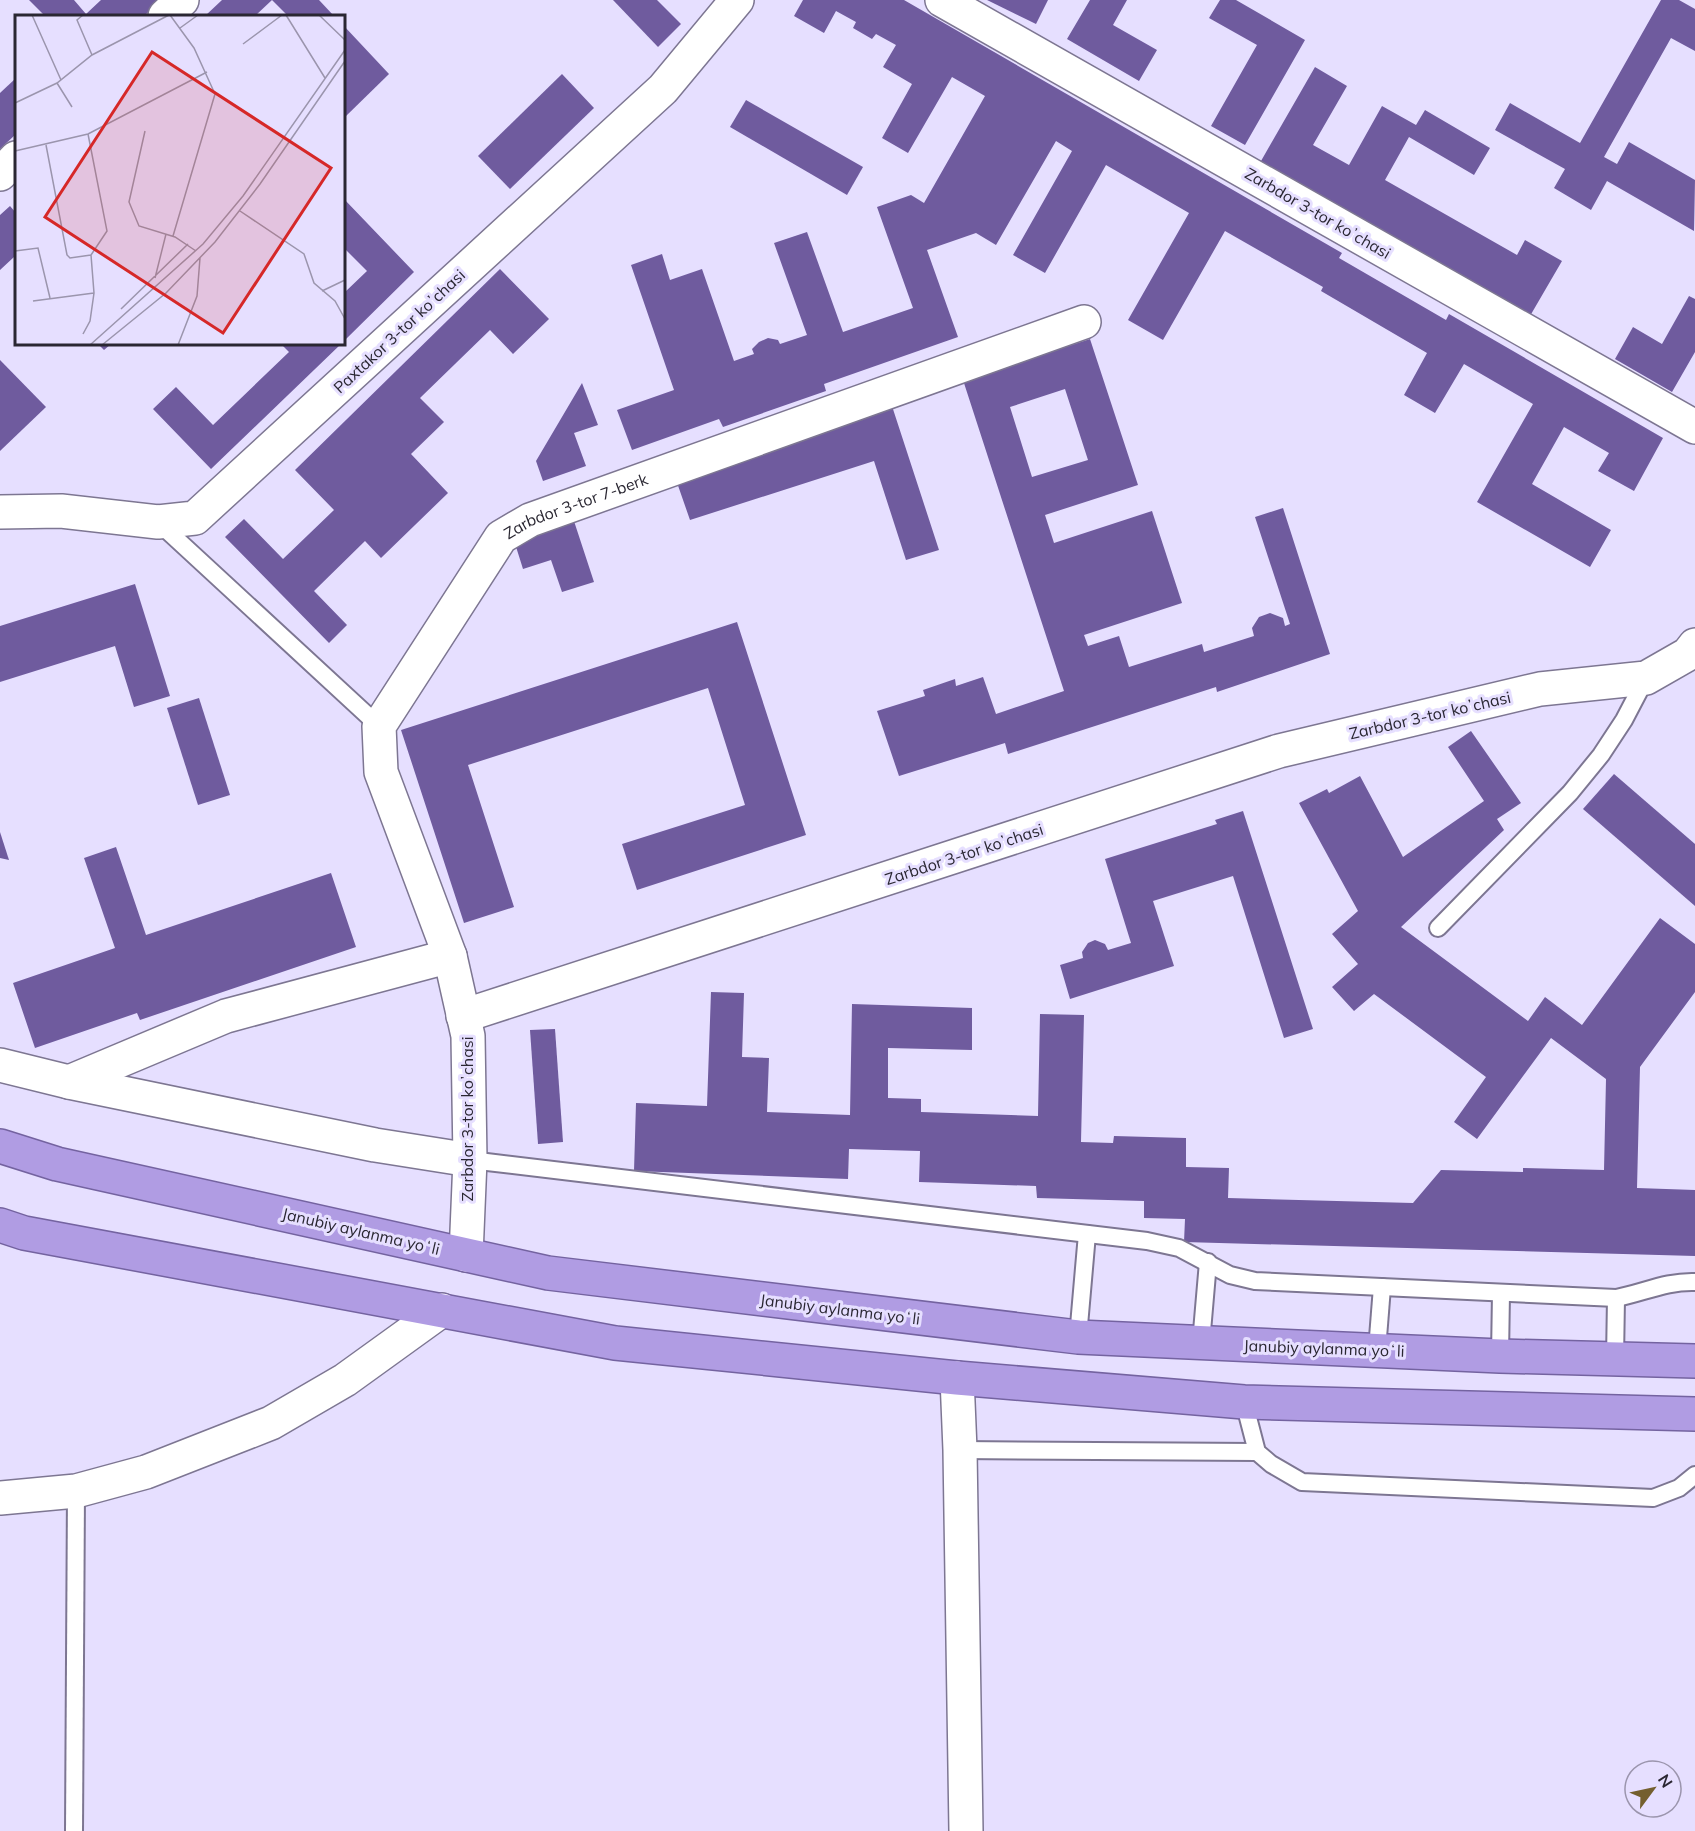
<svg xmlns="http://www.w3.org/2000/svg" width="1695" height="1831" viewBox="0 0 1695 1831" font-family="Mulish,sans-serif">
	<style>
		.building { fill: #6f5b9e; fill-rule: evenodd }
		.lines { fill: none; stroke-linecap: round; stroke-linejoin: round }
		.service-casing { stroke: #7d7692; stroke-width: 20 }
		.minor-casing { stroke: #7d7692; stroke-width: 36 }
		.trunk-casing { stroke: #7463a0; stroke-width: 36 }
		.service { stroke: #fff; stroke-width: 16 }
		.minor { stroke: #fff; stroke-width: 33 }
		.trunk { stroke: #b09ce3; stroke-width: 33 }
		.labels { text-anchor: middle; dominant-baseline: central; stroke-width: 6; stroke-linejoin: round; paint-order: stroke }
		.street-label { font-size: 16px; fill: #2a2732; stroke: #e6dfff }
		.inset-road { fill: none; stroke: #9b95ad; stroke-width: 1.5 }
		.view { fill: #d62828; fill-opacity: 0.15; stroke: #d62828; stroke-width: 3 }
		.inset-edge { fill: none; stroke: #2a2732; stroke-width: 3 }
	</style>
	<rect width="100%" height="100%" fill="#e6dfff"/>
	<g class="building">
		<path d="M29,0H74L86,14L101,0H162L144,16H45Z"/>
		<path d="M222,0H319L334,16H288L272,0L255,16H205Z"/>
		<path d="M613,0H657L681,24L658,47Z"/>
		<path d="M803,0H904L1342,253L1339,258L1446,320L1449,314L1663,438L1634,491L1598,471L1609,453L1564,427L1532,484L1611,530L1590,567L1477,502L1533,404L1464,364L1435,413L1404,395L1427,353L1321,291L1323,287L1225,231L1163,340L1128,320L1189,213L1106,165L1045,273L1013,255L1072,151L1056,141L996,245L976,233L927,250L958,337L824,384L826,391L723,427L719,419L632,450L617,410L674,390L631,265L662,254L670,280L702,269L734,361L754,354L752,349L759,342L768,338L778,340L780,344L807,335L774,243L807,232L843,332L913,308L877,207L911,195L924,203L985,96L952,77L908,153L882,138L912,84L883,67L896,45L876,34L872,39L853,28L856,22L836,11L824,33L794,16Z"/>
		<path d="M987,0H1048L1036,24Z"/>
		<path d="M1090,0H1127L1113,25L1157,50L1139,81L1067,39Z"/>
		<path d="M1220,0H1236L1305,40L1245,145L1211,126L1257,45L1209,18Z"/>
		<path d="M1661,0H1679L1695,9V51L1671,38L1604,157L1617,164L1629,142L1695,180L1694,231L1607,181L1591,210L1554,188L1565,169L1495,130L1510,103L1580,143Z"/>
		<path d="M344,26L389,74L344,118Z"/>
		<path d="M1315,67L1347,86L1313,145L1349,165L1382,106L1416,125L1425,110L1490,148L1474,175L1409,137L1385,180L1517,255L1525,240L1562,261L1530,316L1261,161Z"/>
		<path d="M562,74L594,108L510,189L478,156Z"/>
		<path d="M16,78V134L0,149V93Z"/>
		<path d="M746,100L863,167L847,195L730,127Z"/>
		<path d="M344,199L414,272L344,341V293L367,271L344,248Z"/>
		<path d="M10,206L16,213V260L14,257L0,270V215Z"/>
		<path d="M500,269L549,319L513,354L490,330L420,398L444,422L411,454L448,493L381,558L365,541L314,591L347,625L329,643L225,537L244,519L283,559L334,510L295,470Z"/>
		<path d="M1689,296L1695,299V352L1672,392L1615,359L1633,327L1662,344Z"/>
		<path d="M1090,339L1138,485L1045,515L1054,543L1152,511L1182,603L1084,635L1088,646L1119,636L1129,667L1202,644L1204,652L1254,636L1252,628L1259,617L1270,613L1283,618L1285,626L1290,624L1255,517L1283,508L1330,654L1217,692L1216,687L1008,754L1005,743L899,776L877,711L925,696L923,690L955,679L956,686L983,677L996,714L1064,691L963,380ZM1065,389L1088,460L1032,477L1010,407Z"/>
		<path d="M98,344H111L104,350Z"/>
		<path d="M281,344H341L211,469L153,409L176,387L213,425L289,352Z"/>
		<path d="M0,360L46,407L0,451Z"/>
		<path d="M582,383L598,425L574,433L586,466L543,481L536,461Z"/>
		<path d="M891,403L939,550L906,560L874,461L690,520L674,474Z"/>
		<path d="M572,515L594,582L562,592L551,560L523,569L512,534Z"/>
		<path d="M135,584L170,696L134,707L115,646L0,682V626Z"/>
		<path d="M737,622L806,835L637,890L622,844L745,805L708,688L468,765L514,907L464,923L401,730Z"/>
		<path d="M199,698L230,795L198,805L167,708Z"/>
		<path d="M1471,731L1521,803L1497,819L1504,830L1401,927L1528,1021L1545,997L1582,1025L1660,918L1695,944V992L1640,1067L1637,1188L1695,1190V1256L1184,1242L1185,1219L1144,1218V1201L1037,1198L1036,1186L919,1182L920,1151L849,1149L848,1179L634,1171L636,1103L707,1106L711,992L744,993L742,1057L769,1058L767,1112L850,1115L852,1004L972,1008V1050L888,1048V1098L921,1099V1112L1038,1116L1040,1014L1084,1015L1081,1142L1113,1143L1114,1136L1186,1138V1167L1229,1168L1228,1198L1413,1203L1441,1170L1523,1172V1168L1604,1170L1606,1079L1551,1038L1477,1139L1454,1122L1486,1077L1374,994L1354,1011L1332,987L1358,964L1332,934L1358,911L1299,803L1327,789L1329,793L1360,776L1403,857L1484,801L1448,747Z"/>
		<path d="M1614,774L1695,844V906L1583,809Z"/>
		<path d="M1243,811L1313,1029L1284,1038L1233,876L1153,901L1174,966L1070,999L1060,965L1083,958L1082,952L1088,943L1095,940L1105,944L1108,950L1131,943L1105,859L1217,824L1215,820Z"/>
		<path d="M0,832L9,860L0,858Z"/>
		<path d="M116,847L146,935L331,873L356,947L140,1020L137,1013L35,1048L13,983L115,948L84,858Z"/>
		<path d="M555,1029L563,1142L538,1144L530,1030Z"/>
	</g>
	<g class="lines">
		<defs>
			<g id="service">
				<path d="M159,523L379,726"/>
				<path d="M1438,928L1570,793L1601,755L1624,720L1646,678"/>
				<path d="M470,1160L1147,1241L1179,1248L1230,1275L1255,1281L1616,1298C1643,1293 1666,1281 1695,1282"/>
				<path d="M1078,1337L1087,1234"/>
				<path d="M1201,1343L1208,1262"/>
				<path d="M1377,1350L1382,1287"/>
				<path d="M1500,1356L1501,1293"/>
				<path d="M1615,1359L1616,1298"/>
				<path d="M1244,1402L1257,1452L1271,1464L1302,1482L1653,1498L1679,1488L1695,1475"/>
				<path d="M960,1450L1257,1452"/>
				<path d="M74,1831L76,1491"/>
			</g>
			<g id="minor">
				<path d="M942,0L1695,427"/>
				<path d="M165,16L182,0"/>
				<path d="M0,174L16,158"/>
				<path d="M0,512L61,511L158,522L195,518L663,89L737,0"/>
				<path d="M463,1016L1279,751L1540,689L1646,678L1688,654L1695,645"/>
				<path d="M0,1065L69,1082L375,1145L470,1160"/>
				<path d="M69,1082L226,1016L450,956"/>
				<path id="s1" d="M466,1255L470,1160L468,1036L450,956L381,772L379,726L501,537L530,520L1084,322"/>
				<path d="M957,1378L960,1450L966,1831"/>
				<path d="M0,1498L76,1491L146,1472L271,1423L345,1380L442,1310"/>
			</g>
			<g id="trunk">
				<path d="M0,1146L57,1164L548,1273L1078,1337L1500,1356L1695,1361"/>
				<path d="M0,1225L24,1233L615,1343L957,1378L1244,1402L1695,1414"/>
			</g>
		</defs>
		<use href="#service" class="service-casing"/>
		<use href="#minor" class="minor-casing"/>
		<use href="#trunk" class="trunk-casing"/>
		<use href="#service" class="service"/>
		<use href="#minor" class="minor"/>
		<use href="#trunk" class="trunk"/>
	</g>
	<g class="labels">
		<g class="street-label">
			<text transform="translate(1318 213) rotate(30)">Zarbdor 3-tor koʼchasi</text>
			<text transform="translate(399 331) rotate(-43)">Paxtakor 3-tor koʼchasi</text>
			<text stroke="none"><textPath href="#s1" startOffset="850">Zarbdor 3-tor 7-berk</textPath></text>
			<text transform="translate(1430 715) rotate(-13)">Zarbdor 3-tor koʼchasi</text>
			<text transform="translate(964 854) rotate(-18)">Zarbdor 3-tor koʼchasi</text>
			<text transform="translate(467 1119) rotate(-90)">Zarbdor 3-tor koʼchasi</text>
			<text transform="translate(361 1231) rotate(13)">Janubiy aylanma yoʻli</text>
			<text transform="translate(840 1309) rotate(7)">Janubiy aylanma yoʻli</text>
			<text transform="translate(1324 1348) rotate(2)">Janubiy aylanma yoʻli</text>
		</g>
	</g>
	<g transform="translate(15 15)">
		<rect width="330" height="330" fill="#e6dfff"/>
		<path class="inset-road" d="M17,0L46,65M68,0L62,5L77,40M155,0L179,33L200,79L158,221M271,0L310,63M304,0L330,25M165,13L183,0M228,29L267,0M42,68L57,92M0,88L42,68L77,40L154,0M130,116L114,187L124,211L160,222L181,236M31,130L52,240L55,243L76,240M0,136L73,119L192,57M225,196L289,239L299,268L320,286L330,304M0,236L23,233L35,283M140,263L151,219M307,276L330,265M18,286L79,278M106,294L173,229M68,319L75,306L79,278L76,240L92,216L73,119M75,330L188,229L228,181L330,35M87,330L151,278L200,227L245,169L330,46M163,330L182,281L185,243"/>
		<path class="view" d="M137,37L316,153L208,318L30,202Z"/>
		<rect width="330" height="330" class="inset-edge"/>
	</g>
	<g transform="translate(1653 1789) rotate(57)"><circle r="28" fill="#e6dfff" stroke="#9b95ad" stroke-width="1.5"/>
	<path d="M0-4.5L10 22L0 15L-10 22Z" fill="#745f2e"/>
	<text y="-9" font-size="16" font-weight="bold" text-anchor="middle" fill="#2a2732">N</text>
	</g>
</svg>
